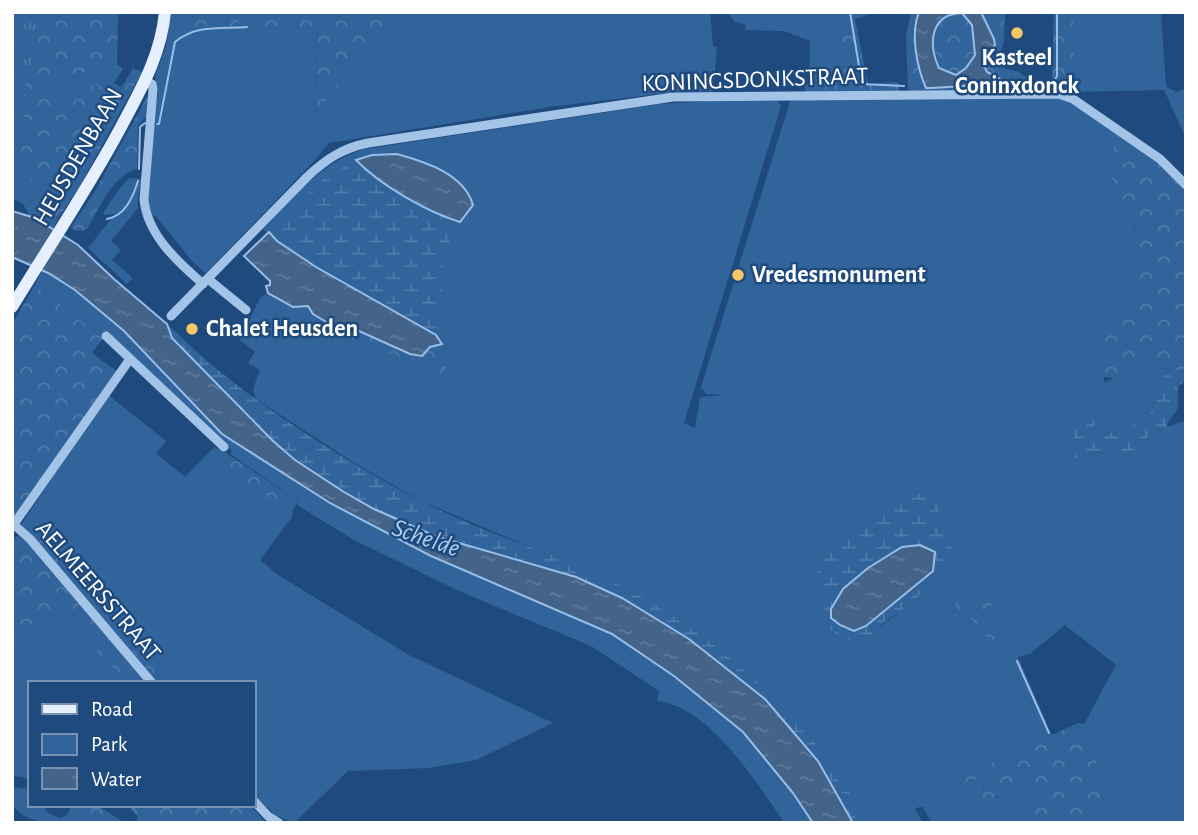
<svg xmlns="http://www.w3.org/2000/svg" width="1198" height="835" viewBox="0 0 1198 835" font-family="'Alegreya Sans',sans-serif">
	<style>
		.green { fill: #32649c; fill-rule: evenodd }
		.forest { fill: url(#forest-crowns) }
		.wetland { fill: url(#wetland-marsh); fill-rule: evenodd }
		.park { fill: url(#park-tufts) }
		.water { fill: url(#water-ripples); stroke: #96bee9; stroke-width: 2; fill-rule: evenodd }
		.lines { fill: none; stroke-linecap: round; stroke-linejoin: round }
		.stream { stroke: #96bee9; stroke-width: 2 }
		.minor { stroke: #a3c3e7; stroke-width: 9 }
		.major { stroke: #e5effd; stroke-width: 12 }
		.poi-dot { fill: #f5c863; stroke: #1f4a7e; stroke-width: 2.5 }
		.labels { text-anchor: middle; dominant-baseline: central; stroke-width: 5; stroke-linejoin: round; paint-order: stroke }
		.poi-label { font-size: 24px; font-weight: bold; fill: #fff; stroke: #1f4a7e; text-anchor: start }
		.street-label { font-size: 24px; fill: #fff; stroke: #1f4a7e }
		.water-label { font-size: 26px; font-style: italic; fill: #aecdef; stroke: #1f4a7e }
	</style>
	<defs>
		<pattern id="forest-crowns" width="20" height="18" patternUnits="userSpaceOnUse" patternTransform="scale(1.75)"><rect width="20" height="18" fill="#32649c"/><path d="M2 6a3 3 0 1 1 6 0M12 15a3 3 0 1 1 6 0" fill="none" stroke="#517bab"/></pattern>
		<pattern id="wetland-marsh" width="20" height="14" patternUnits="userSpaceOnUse" patternTransform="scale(1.75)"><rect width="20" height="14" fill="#32649c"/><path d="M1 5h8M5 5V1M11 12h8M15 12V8" fill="none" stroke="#517bab"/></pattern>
		<pattern id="park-tufts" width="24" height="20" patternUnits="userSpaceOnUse" patternTransform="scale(1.75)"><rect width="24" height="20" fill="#32649c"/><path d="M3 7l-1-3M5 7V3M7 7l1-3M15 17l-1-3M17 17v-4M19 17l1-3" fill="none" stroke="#517bab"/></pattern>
		<pattern id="water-ripples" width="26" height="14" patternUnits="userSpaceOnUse" patternTransform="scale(1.75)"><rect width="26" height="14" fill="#436389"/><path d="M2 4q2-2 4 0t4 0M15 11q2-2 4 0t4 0" fill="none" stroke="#5f7a9b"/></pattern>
	</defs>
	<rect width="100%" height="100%" fill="#1f4a7e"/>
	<g class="green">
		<path d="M12,12H46L44,17L35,188L56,199V218L59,217L52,230L30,216L23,204L12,198Z"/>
		<path d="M171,12H183L180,38L205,28L224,26L236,14L233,12H264L258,15L257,29L318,30L314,115L395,12H710L713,46L717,47L713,92L684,91L549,107L329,143L316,159L206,273L193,262L155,215L151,217L148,200L153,128L156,124L154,121L158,92L155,76L166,46Z"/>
		<path d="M727,12H836L845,80L809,83L810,41L784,31L745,30L746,25L735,22Z"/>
		<path d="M1074,12H1164L1161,14L1166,87L1177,92L1186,88V138L1164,90L1074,92Z"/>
		<path d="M117,64L123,69L114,83L121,87L113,103H106L98,85L57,94L54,80Z"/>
		<path d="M1059,96L1067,99L1115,132L1133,225L1140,233L1133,301L1104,341V382L1152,363L1167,369L1148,419L1115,433L1098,434L1092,418L1073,458L1097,453L1127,456L1151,433L1186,420V823H1108L1094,747L1084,724L1116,665L1065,625L1030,654L1018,657L1052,736L948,784L951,791L979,778L984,783L982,790L996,798L1030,781L1036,791L1030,798L1027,823H932L922,806L915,809L923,823H869L807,733L734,663L692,630L661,610L611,581L421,501L353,462L256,399L253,389L260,370L248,363L255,352L240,340L260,298L268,293L292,307L308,306C337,347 407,346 453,353L442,344L436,335L277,241L263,229C295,197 320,162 365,149L660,104L730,100L778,101L781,106L684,423L695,428L700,397L726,395L706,394L701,387L791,99ZM971,593L974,603L1000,639L985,625L976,624L970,618L954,632L945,620ZM898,613C888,619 867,640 859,640C851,641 839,634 830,632Z"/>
		<path d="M129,178L141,179C141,189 136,199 138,208L111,241L121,250L112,260L133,278L127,284L88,248L115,214L105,215L103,213L120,188Z"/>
		<path d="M42,271L75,290L123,331L222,434L330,503L431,556L612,634L674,676L743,732L793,793L813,823H785C755,782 711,707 657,701L659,691L591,646L459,591L354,540L297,505L298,501L230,454L232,451L103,338L35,285Z"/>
		<path d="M107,394L166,441L156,453L185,477L214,447L220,449C231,480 266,496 293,510L292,517L260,560L278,575L409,655L553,723L476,760L429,768L348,771L294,823L275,815L254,795V683H166L34,528L29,534L21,525Z"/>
		<path d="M59,609L127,683H30V781L23,777L12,776V660Z"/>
		<path d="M12,787L30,789V805H42L47,812L59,818L67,815L72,805H83L72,818V823C55,823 22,824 13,804C11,800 12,792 12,787Z"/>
	</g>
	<g class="forest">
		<path d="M46,12H136L118,15L117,64L54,80L57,94L98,84L102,88L106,102L112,103L133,68L142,72L81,184L59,217L51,216L50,212L56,199L35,188L19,162L22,144L25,88L39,29Z"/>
		<path d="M183,12H233L239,20L235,28C216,25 196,28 179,38Z"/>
		<path d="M264,12H395L314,116L318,30L256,29L258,15Z"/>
		<path d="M836,12H876L855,19L868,84L898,82L900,91L805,93V84L845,80Z"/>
		<path d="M911,12H919L917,18L922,78L960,88L986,84L1004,85V81L987,72L983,64C1001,33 993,42 981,12H1005L1004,42L996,66L1016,71L1030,79H1052L1054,12H1074V92L908,91L906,35Z"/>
		<path d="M962,13L972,25L975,55L966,68L956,75L939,68C928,43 930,14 962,13Z"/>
		<path d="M147,97L148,99L147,116L138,125L137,169C112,176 100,207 88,228L83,231L74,230L71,227L94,193Z"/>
		<path d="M1115,132L1168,170L1186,189V371L1167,369L1151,363L1116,378L1104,377V341L1110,314L1133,301L1140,234L1111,192Z"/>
		<path d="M35,285L103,338L92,353L119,373L16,519L12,516V324Z"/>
		<path d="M358,331L410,354L422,356L430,347L442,344L453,353L442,377L353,338Z"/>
		<path d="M220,449L298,501L293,510C260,494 233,485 220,449Z"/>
		<path d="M33,528L166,683H127L59,610L12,660V539L18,536L24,539Z"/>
		<path d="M971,592L977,605L991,601L1000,639L987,640L985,625L976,624L970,618L955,633L945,620L956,609L955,600Z"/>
		<path d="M1078,723L1084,724L1094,747L1108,823H1027L1030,798L1036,791L1030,781C1014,788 999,800 981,799L984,783L979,778L951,791L948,784Z"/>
		<path d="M83,805H96L125,823H72V818Z"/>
		<path d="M132,805H250L266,823H136L138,816L131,810Z"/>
	</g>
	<g class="wetland">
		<path d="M356,160C381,186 425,212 460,222L444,252L443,285L436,335L316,267L277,241L269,232L324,179Z"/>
		<path d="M167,324C184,339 200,356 218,370C277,418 355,467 423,502C475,529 531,546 585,569C668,604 746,663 805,731C829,760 849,792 869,823H853L818,761L765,699L663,622L622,598L576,577L435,536L374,509L344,492L295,460L272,440L172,338Z"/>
		<path d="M1167,369L1186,371V380L1178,387V408L1167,424V428L1151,433L1127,456L1097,453L1072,459L1075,429L1092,417L1098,434L1115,433L1148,419Z"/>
		<path d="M924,491H932L953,549C935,584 919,598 887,620C881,624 877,631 871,635C855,648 834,637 824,623L815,555ZM933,571L866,626L854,630L831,609Z"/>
	</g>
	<path class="park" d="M12,12H46L39,29L25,88L22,144L19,162L28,179L12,172Z"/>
	<g class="water">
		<path d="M919,12H981L994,39L995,45L983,64L987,72L1004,81V85C978,83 952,88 926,88C917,68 910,33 919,12ZM962,13L972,25L975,55L966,68L956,75L939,68C928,44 930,14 962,13Z"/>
		<path d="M397,154C426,162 464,174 473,205L460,222C427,212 380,185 356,160L372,155Z"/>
		<path d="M12,211L35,218L78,245L114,279L167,324L172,338L272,440L295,460L344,492L374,509L435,536L576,577L622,598L689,639L765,699L818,761L853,823H813L793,793L743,732L674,676L612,634L431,556L330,503L222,434L124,331L75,290L48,273L12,257Z"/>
		<path d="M269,232L277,241L316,267L436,335L442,344L430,347L422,356L410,354L359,331L353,338L313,314L308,306L293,307L268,293L266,286L270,285V281L244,256Z"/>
		<path d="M920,545L935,552L933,571L866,626L854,631L840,625L831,618V609L843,589L868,568L902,547Z"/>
	</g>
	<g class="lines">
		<g class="stream">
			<path d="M850,12L862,84L904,86"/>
			<path d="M1005,84H1048L1054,81L1057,76V12"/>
			<path d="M157,124H159L175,42C196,24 222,29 247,27"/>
			<path d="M139,169L140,127L145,123"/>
			<path d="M107,219C125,216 133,197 138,181"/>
			<path d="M1017,661L1049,733"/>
		</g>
		<g class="minor">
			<path d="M146,81L152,84L153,89L144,199C147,235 178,262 203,284"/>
			<path d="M208,279L246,310"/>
			<path d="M171,316L307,177C326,159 343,148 368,143L673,97L1059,94L1073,99L1160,159L1186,185"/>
			<path d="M106,336L224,447"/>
			<path d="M12,523L30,539L152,683"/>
			<path d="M14,524L130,359"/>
			<path d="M254,801L268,816L279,823"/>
		</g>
		<path class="major" d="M12,307C49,246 88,189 121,127C141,89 161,55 165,12"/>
	</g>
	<g class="poi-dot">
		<circle cx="1017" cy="33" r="7"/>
		<circle cx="738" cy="275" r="7"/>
		<circle cx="192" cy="329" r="7"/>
	</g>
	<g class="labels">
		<g class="poi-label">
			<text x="1017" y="58" text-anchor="middle">Kasteel<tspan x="1017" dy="28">Coninxdonck</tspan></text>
			<text x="752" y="275">Vredesmonument</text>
			<text x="206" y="329">Chalet Heusden</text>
		</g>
		<g class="street-label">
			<text transform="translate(755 80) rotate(-2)">KONINGSDONKSTRAAT</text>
			<text transform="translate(78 157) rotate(-60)">HEUSDENBAAN</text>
			<text transform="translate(98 591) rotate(49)">AELMEERSSTRAAT</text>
		</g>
		<g class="water-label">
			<text transform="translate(426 538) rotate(19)">Schelde</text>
		</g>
	</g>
	<rect width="1198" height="835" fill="none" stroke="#ffffff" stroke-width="28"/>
	<rect x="28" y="681" width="228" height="126" fill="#1f4a7e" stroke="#7992b2" stroke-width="2"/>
	<rect x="42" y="704" width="35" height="10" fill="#e5effd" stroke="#7992b2" stroke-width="2"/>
	<text x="91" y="716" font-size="21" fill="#ffffff">Road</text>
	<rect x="42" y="734" width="35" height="21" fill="#32649c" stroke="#7992b2" stroke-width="2"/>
	<text x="91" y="751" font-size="21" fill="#ffffff">Park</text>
	<rect x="42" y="768" width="35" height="21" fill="url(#water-ripples)" stroke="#7992b2" stroke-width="2"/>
	<text x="91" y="786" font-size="21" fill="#ffffff">Water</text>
</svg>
